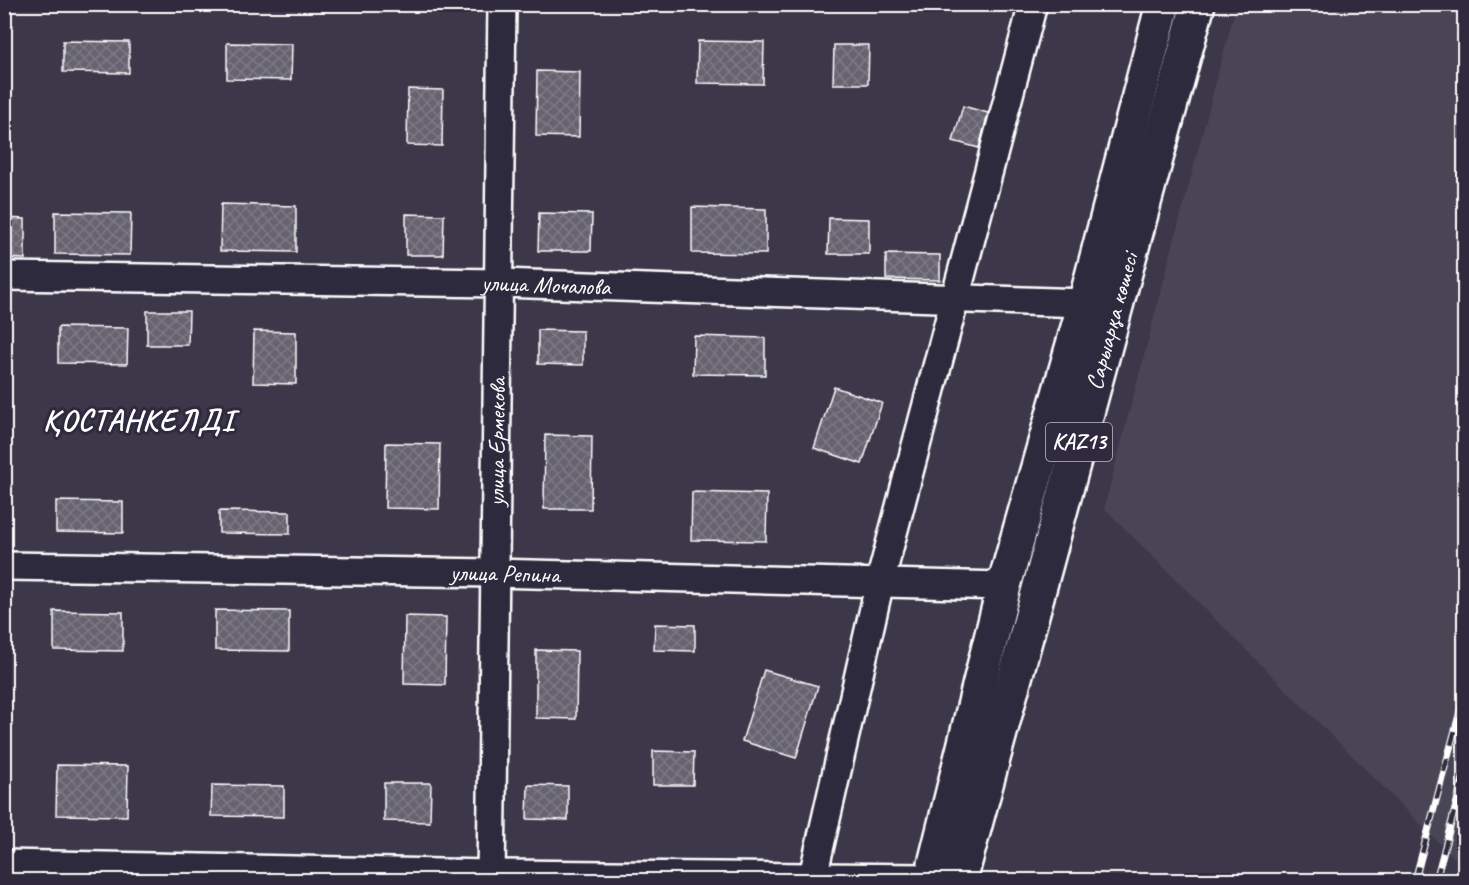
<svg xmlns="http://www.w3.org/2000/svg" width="1469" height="885" viewBox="0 0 1469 885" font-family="Caveat,sans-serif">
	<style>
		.built { fill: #494455 }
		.building { fill: url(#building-cross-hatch); stroke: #fff; stroke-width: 1.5 }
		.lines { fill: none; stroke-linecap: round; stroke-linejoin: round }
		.street-casing { stroke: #fff; stroke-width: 32 }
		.primary-casing { stroke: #fff; stroke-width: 38 }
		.street { stroke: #2f2a3d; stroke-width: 27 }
		.primary { stroke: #2f2a3d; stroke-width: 33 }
		.rail-casing { stroke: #fff; stroke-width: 7 }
		.rail { stroke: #2f2a3d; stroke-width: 4.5; stroke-dasharray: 14; stroke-linecap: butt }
		.labels { text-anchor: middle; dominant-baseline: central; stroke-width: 6; stroke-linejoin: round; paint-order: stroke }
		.shield { fill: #2f2a3d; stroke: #c1bfc5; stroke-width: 1.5 }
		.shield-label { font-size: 22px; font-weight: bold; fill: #fff }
		.street-label { font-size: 24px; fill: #fff; stroke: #2f2a3d }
		.district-label { font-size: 30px; font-weight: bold; letter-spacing: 1.5px; fill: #fff; stroke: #2f2a3d }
	</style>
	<defs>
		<pattern id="building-cross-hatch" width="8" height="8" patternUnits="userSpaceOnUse" patternTransform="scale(1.5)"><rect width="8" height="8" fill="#666270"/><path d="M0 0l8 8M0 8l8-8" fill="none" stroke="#7d7a85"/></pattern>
	</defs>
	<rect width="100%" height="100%" fill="#3c3749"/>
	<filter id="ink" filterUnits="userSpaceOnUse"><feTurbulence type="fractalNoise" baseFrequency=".0167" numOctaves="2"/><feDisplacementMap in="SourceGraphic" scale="12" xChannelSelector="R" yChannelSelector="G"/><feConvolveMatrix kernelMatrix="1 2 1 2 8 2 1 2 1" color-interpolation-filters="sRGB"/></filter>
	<g filter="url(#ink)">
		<path class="built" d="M1236,5H1464V868L1104,508Z"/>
		<g class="building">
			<path d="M63,41L129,42V73L63,72Z"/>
			<path d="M698,41L764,42L763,84L697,83Z"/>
			<path d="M227,43L292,44L291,80L227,79Z"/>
			<path d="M834,45H869L868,84H833Z"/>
			<path d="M537,71L580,72L579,137L536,136Z"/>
			<path d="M408,89L443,90L442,146L407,145Z"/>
			<path d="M963,106L988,113L979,148L953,141Z"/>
			<path d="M221,204L296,206V252L220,251Z"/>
			<path d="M692,207L766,209V254L692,253Z"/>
			<path d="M55,212L131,213L130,255L55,254Z"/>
			<path d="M539,213L592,214L591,251H538Z"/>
			<path d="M406,214L444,215L443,255H406Z"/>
			<path d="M4,218L25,219V259L4,258Z"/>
			<path d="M829,218L869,219V254H828Z"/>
			<path d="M886,254L940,255V280L886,279Z"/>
			<path d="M147,311H189L188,345H147Z"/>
			<path d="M58,327L128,328L127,364L58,363Z"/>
			<path d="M538,330L583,331V365L538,364Z"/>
			<path d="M254,331L296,332V384L253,383Z"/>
			<path d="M694,336L765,338V375L693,374Z"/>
			<path d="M834,387L882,403L862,464L814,448Z"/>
			<path d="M545,435L592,436L591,509H544Z"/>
			<path d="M386,443L440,444L439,509L385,508Z"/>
			<path d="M692,492L767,494L766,541L691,540Z"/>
			<path d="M56,501L123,502V533L56,532Z"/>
			<path d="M219,511L290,512V534L219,533Z"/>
			<path d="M215,610L289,611V651L215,650Z"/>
			<path d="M54,611L123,612V651L54,650Z"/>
			<path d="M405,616L446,617L445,685L404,684Z"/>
			<path d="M655,624L695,625V651L654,650Z"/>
			<path d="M536,650L577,651L576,719L536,718Z"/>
			<path d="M764,670L818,686L796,758L742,741Z"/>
			<path d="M653,751L694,752L693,785H653Z"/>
			<path d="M57,765L128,766L127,816L56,815Z"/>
			<path d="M384,783H431L430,822L384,821Z"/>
			<path d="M212,785L284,786V817L211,816Z"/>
			<path d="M528,785L568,786V820L527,819Z"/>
		</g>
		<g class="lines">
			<defs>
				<g id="street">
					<path id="s1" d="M4,276L499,283L1085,303"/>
					<path id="s2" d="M4,566L495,573L1004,586"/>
					<path d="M4,864L491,874L931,878"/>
					<path d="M813,876L880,582L1033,4"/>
					<path id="s3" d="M491,880L502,4"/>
				</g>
				<g id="primary">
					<path d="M931,880L1004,586L1085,303L1163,4"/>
					<path id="s4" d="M960,880L1198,4"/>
				</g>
			</defs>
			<use href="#street" class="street-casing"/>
			<use href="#primary" class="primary-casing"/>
			<use href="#street" class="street"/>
			<use href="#primary" class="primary"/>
			<defs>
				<g id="rail">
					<path d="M1415,880L1464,696"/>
					<path d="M1436,880L1464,775"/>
				</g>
			</defs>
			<use href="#rail" class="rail-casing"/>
			<use href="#rail" class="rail"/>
		</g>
	</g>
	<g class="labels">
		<rect class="shield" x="1046" y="423" width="66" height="38" rx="4.5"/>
		<g class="shield-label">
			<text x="1079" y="442">KAZ13</text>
		</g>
		<g class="street-label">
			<text stroke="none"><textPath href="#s1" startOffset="542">улица Мочалова</textPath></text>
			<text stroke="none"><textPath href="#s4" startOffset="579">Сарыарқа көшесі</textPath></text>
			<text stroke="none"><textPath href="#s3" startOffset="438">улица Ермекова</textPath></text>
			<text stroke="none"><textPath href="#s2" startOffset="501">улица Репина</textPath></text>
		</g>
		<g class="district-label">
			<text x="139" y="420">ҚОСТАНКЕЛДІ</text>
		</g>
	</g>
	<rect width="1469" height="885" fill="none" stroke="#2f2a3d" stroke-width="24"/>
	<rect x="12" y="12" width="1445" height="861" fill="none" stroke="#fff" stroke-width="2" filter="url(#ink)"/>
</svg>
